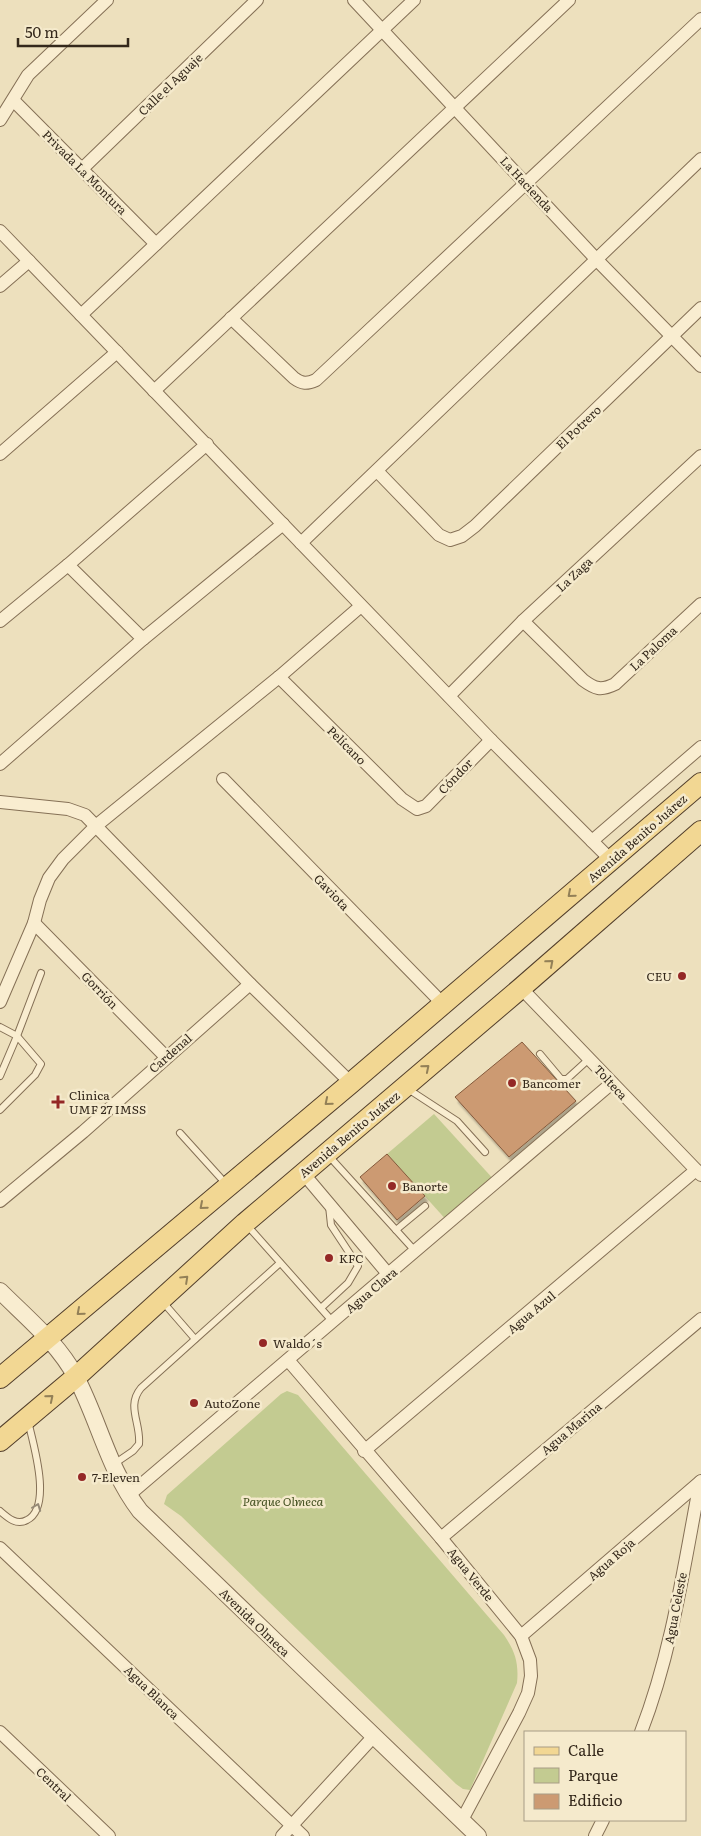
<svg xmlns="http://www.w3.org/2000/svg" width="701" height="1836" viewBox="0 0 701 1836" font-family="Literata,serif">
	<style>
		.green { fill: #c3cb91 }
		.building { fill: #cc9a72; stroke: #845a3c; filter: url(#shadow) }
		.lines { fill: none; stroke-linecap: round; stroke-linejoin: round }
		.service-casing { stroke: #857056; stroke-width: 8 }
		.minor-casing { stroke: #857056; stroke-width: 14 }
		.tertiary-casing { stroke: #857056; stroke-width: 18 }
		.primary-casing { stroke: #523e2b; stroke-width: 22 }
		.service { stroke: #f9edd0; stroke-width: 6 }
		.minor { stroke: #f9edd0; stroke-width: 12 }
		.tertiary { stroke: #f9edd0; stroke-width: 16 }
		.primary { stroke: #f2d793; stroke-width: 20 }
		.oneway { stroke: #938057 }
		.oneway2 { stroke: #968a76 }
		.poi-dot { fill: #942826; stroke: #f5eacc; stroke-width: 2 }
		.labels { text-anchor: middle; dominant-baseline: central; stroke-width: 5; stroke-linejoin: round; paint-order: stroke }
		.street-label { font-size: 12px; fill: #34281b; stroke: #f5eacc }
		.poi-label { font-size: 12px; fill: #34281b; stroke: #f5eacc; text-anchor: start }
		.park-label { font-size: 12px; font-style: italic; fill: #445121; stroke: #f5eacc }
	</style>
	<defs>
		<filter id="shadow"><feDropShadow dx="3" dy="5" stdDeviation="1" flood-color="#0004"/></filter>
	</defs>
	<rect width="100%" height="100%" fill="#ede0bd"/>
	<g class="green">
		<path d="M434,1114L496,1182L449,1223L387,1154Z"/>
		<path d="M287,1391L298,1395L504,1635C515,1651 519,1663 517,1683L470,1790L463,1789L456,1784L181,1516L164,1504L167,1495L281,1394Z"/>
	</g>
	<g class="building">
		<path d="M522,1042L576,1101L509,1157L455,1097Z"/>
		<path d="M387,1154L425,1196L397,1220L360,1177Z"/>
	</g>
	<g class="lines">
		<defs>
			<g id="service">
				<path d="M0,1027L17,1036L41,973"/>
				<path d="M540,1054L561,1079H567L590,1058"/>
				<path d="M0,1076L17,1036L41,1064L35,1075L0,1110"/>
				<path d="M408,1089L457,1121L485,1152"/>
				<path d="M180,1133L227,1185"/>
				<path d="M328,1155L396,1230L425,1206"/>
				<path d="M246,1224L333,1322"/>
				<path d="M396,1230L415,1251"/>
				<path d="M162,1301L195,1339"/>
				<path d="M321,1308L348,1283L358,1266L331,1225L329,1206"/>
				<path d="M114,1464L133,1451L139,1444C141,1423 126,1406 141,1388L280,1263"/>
				<path d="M0,1511C8,1518 17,1526 27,1520C53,1507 33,1443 28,1421"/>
			</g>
			<g id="minor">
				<path d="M354,0L597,260L701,366"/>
				<path d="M14,101L156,244"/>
				<path d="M0,120L28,75L107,0"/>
				<path d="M83,168L257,0"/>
				<path d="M0,231L491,740L611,860"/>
				<path d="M0,286L29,261"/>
				<path d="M81,315L414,0"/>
				<path d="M231,318L294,378C302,384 307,384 316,380L701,19"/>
				<path d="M154,391L569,0"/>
				<path d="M0,454L117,352"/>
				<path d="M377,471L439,535L450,540L462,536L475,526L701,308"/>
				<path d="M301,543L701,159"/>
				<path d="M68,565L143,639"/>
				<path d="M0,621L68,565L207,444"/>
				<path d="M523,621L583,680C595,689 601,691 615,684L701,604"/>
				<path d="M279,677L402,799L417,809L426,806L491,740"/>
				<path d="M449,696L523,621L701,456"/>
				<path d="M0,764L143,639L283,524"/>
				<path d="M223,779L443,1004"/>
				<path d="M0,802L68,809L85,815L250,984L351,1083"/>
				<path d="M592,841L701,747"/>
				<path d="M34,923L166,1057"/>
				<path d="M521,988L701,1175"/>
				<path d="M0,1002L34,923L40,900L49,878L63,859L97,825L279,677L361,606"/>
				<path d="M303,1173L389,1275"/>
				<path d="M0,1201L83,1132L250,984"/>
				<path d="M288,1360L441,1538L521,1636L530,1660L531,1676L528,1693L519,1713L462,1820"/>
				<path d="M364,1451L696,1170"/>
				<path d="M129,1495L612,1083"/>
				<path d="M441,1538L701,1319"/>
				<path d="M0,1548L303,1836"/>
				<path d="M521,1636L701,1481"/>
				<path d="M0,1732L109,1836"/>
				<path d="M641,1732C672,1652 684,1566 700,1482"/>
				<path d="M282,1836L374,1736"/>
				<path d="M595,1836L603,1820"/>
			</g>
			<path id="tertiary" d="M0,1291C27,1318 58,1343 76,1377C99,1421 109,1471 140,1511L478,1836"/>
			<g id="primary">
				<path d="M0,1378L351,1083L701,783"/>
				<path d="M0,1441L76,1377L245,1223L521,988L701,831"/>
			</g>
		</defs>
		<use href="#service" class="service-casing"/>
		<use href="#minor" class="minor-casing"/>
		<use href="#tertiary" class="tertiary-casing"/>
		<use href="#primary" class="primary-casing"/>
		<use href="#service" class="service"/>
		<use href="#minor" class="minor"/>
		<use href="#tertiary" class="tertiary"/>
		<use href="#primary" class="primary"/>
	</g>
	<defs><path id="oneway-chevron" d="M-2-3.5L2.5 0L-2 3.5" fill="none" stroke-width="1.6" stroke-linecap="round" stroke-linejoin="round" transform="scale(1.25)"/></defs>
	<g class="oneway">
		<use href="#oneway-chevron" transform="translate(571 894) rotate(139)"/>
		<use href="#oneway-chevron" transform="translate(550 963) rotate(-41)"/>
		<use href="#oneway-chevron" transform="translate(426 1068) rotate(-40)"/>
		<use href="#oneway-chevron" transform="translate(328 1102) rotate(140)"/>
		<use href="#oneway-chevron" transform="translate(203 1206) rotate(139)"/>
		<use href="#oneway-chevron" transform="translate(185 1279) rotate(-43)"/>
		<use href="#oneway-chevron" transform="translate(80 1312) rotate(139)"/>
		<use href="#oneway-chevron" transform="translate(50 1398) rotate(-40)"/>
	</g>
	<use class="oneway2" href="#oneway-chevron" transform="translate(37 1507) rotate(-69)"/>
	<g class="poi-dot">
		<circle cx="682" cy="976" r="5"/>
		<circle cx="512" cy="1083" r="5"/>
		<path d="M55.5 1094.5h5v5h5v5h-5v5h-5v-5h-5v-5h5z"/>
		<circle cx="392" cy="1186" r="5"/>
		<circle cx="329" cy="1258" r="5"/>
		<circle cx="263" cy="1343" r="5"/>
		<circle cx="194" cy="1403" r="5"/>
		<circle cx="82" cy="1477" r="5"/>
	</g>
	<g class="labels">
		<g class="street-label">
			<text transform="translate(170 84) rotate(-44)">Calle el Aguaje</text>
			<text transform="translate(85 172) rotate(45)">Privada La Montura</text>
			<text transform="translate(527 184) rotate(47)">La Hacienda</text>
			<text transform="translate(578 427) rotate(-44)">El Potrero</text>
			<text transform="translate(574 574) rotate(-43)">La Zaga</text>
			<text transform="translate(653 648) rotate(-43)">La Paloma</text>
			<text transform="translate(347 745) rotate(45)">Pelícano</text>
			<text transform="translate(455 776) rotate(-46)">Cóndor</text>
			<text transform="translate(637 838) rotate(-41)">Avenida Benito Juárez</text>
			<text transform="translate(332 892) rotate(46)">Gaviota</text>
			<text transform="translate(100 990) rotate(46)">Gorrión</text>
			<text transform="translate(170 1053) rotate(-41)">Cardenal</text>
			<text transform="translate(611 1082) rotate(47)">Tolteca</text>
			<text transform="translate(349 1134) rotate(-40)">Avenida Benito Juárez</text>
			<text transform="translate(371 1290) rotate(-40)">Agua Clara</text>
			<text transform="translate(531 1312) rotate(-40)">Agua Azul</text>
			<text transform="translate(571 1428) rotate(-40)">Agua Marina</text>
			<text transform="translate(611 1559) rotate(-41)">Agua Roja</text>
			<text transform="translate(471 1574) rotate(51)">Agua Verde</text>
			<text transform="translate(675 1608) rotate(-79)">Agua Celeste</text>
			<text transform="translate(255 1622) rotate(44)">Avenida Olmeca</text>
			<text transform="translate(152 1692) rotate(44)">Agua Blanca</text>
			<text transform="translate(54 1784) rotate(44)">Central</text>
		</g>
		<g class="poi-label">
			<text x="672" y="976" text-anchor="end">CEU</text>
			<text x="522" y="1083">Bancomer</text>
			<text x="69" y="1095">Clinica<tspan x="69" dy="14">UMF 27 IMSS</tspan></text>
			<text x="402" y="1186">Banorte</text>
			<text x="339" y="1258">KFC</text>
			<text x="273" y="1343">Waldo´s</text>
			<text x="204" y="1403">AutoZone</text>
			<text x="92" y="1477">7-Eleven</text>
		</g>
		<g class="park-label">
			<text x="283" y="1501">Parque Olmeca</text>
		</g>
	</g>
	<rect x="524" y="1731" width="162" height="90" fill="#f5eacc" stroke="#a89c85"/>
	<rect x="534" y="1747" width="25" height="8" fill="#f2d793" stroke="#a89c85"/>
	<text x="568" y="1756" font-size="15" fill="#34281b">Calle</text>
	<rect x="534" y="1768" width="25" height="15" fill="#c3cb91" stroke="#a89c85"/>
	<text x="568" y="1781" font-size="15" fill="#34281b">Parque</text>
	<rect x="534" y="1794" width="25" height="15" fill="#cc9a72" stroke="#a89c85"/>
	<text x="568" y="1806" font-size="15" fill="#34281b">Edificio</text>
	<path d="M18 38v8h110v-8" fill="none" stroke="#34281b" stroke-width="2.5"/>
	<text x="25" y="38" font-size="15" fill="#34281b" stroke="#f5eacc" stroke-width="4" paint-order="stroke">50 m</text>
</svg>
